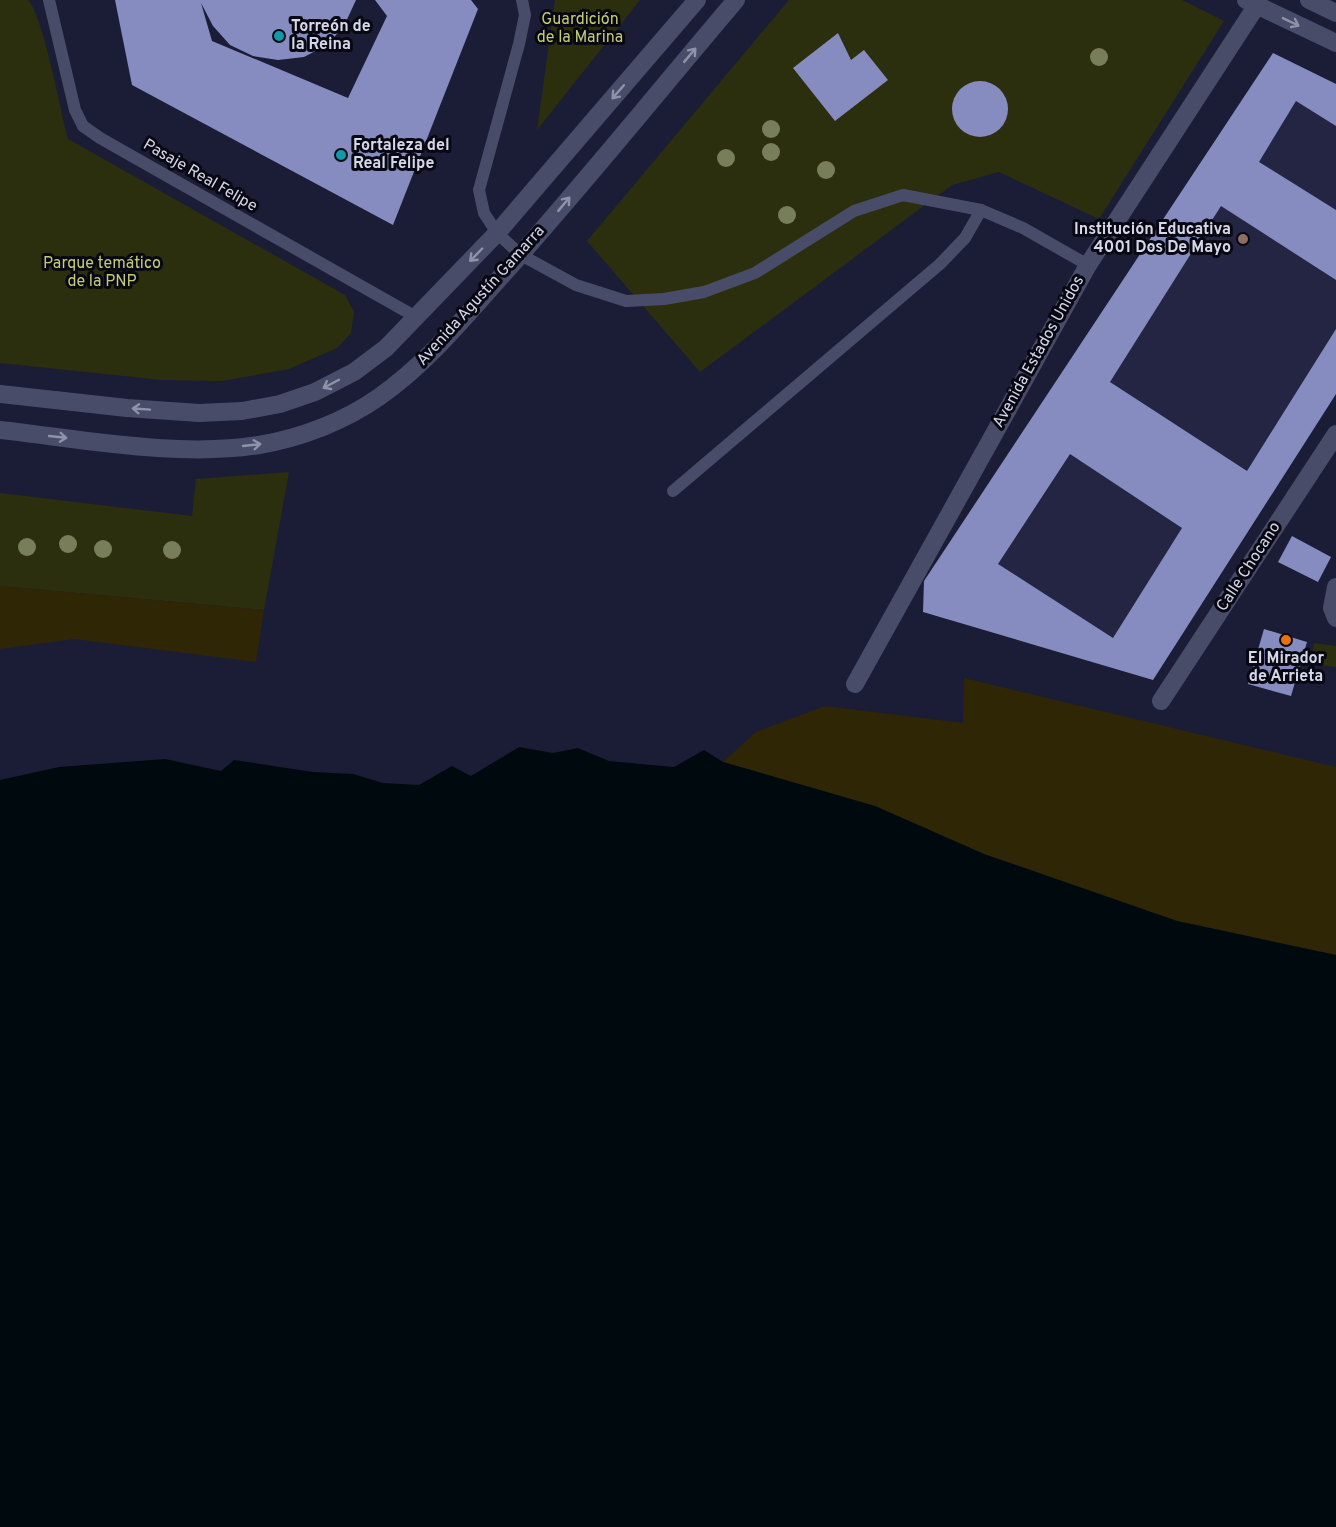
<svg xmlns="http://www.w3.org/2000/svg" width="1336" height="1527" viewBox="0 0 1336 1527" font-family="Overpass,sans-serif">
	<style>
		.built { fill: #242543 }
		.green { fill: #2c2f0d }
		.sand { fill: #2f2605 }
		.water { fill: #000a0e }
		.building { fill: #868bc0; fill-rule: evenodd }
		.lines { fill: none; stroke-linecap: round; stroke-linejoin: round }
		.lane { stroke: #494c69; stroke-width: 12 }
		.street { stroke: #494c69; stroke-width: 18 }
		.secondary { stroke: #494c69; stroke-width: 18 }
		.tree { fill: #787d5a }
		.oneway { stroke: #9092a9 }
		.culture-dot { fill: #0f9aa8; stroke: #080813; stroke-width: 2 }
		.education-dot { fill: #8d6e63; stroke: #080813; stroke-width: 2 }
		.food-dot { fill: #e8710a; stroke: #080813; stroke-width: 2 }
		.labels { text-anchor: middle; dominant-baseline: central; stroke-width: 6; stroke-linejoin: round; paint-order: stroke }
		.park-label { font-size: 16px; fill: #c4cc77; stroke: #080813 }
		.poi-label { font-size: 16px; font-weight: bold; fill: #d6d8e9; stroke: #080813; text-anchor: start }
		.street-label { font-size: 16px; fill: #d6d8e9; stroke: #080813 }
	</style>
	<rect width="100%" height="100%" fill="#1b1d36"/>
	<path class="built" d="M1273,53L1336,84V394L1153,680L923,612L924,581Z"/>
	<g class="green">
		<path d="M0,0H28C43,15 61,113 68,139L345,295L354,312L351,333L337,348L289,369L222,381L162,380L0,363Z"/>
		<path d="M555,0H640L537,130Z"/>
		<path d="M789,0H1182L1224,21L1099,219L999,172L952,185L700,372L587,241Z"/>
		<path d="M289,472L264,610L0,586V493L192,516L196,479Z"/>
		<path d="M1314,643L1336,646V667L1310,664Z"/>
	</g>
	<g class="sand">
		<path d="M0,586L264,610L256,662L74,639L0,649Z"/>
		<path d="M964,678L1336,767V955L1177,921L984,854L875,806L723,762L756,732L825,706L963,723Z"/>
	</g>
	<path class="water" d="M519,747L553,753L578,748L609,761L674,767L704,750L723,762L875,806L984,854L1177,921L1336,955V1527H0V780L59,767L165,759L221,771L234,760L313,772L353,774L383,783L419,785L452,766L471,776Z"/>
	<g class="building">
		<path d="M115,0H356L344,26L327,45L304,57L278,60L253,56L230,45L213,26L201,3L212,41L348,98L387,16L375,0H471L478,9L393,225L132,85Z"/>
		<path d="M838,33L851,60L864,50L888,80L835,121L793,68Z"/>
		<path d="M1273,53L1336,84V126L1296,101L1259,162L1336,210V280L1221,206L1110,382L1247,471L1336,329V394L1153,680L923,612L924,581ZM1070,454L1182,528L1113,638L998,564Z"/>
		<circle cx="980" cy="109" r="28"/>
		<path d="M1292,536L1331,557L1318,582L1278,562Z"/>
		<path d="M1264,629L1307,642L1291,696L1248,684Z"/>
	</g>
	<g class="lines">
		<g class="lane">
			<path d="M49,0L75,110L83,126L100,138L416,317"/>
			<path d="M522,0L525,15L519,44L479,190L484,213L497,233L521,255L576,285L626,301L664,299L704,292L755,273L854,211L903,195L981,210L1023,228L1088,265"/>
			<path d="M673,491L940,264L965,238L981,210"/>
		</g>
		<g class="street">
			<path d="M1336,587L1332,608L1336,618"/>
			<path d="M855,684L1088,265L1257,5"/>
			<path d="M1161,701L1336,434"/>
		</g>
		<g class="secondary">
			<path d="M1246,0L1336,43"/>
			<path d="M1309,0L1336,13"/>
			<path d="M0,394L127,408L199,413L242,411L280,404L315,392L354,372L386,348L497,233L697,0"/>
			<path d="M0,430C81,439 179,458 259,445C301,438 345,421 379,397C425,365 461,321 498,280C580,189 657,93 736,0"/>
		</g>
	</g>
	<g class="tree">
		<circle cx="1099" cy="57" r="9"/>
		<circle cx="771" cy="129" r="9"/>
		<circle cx="771" cy="152" r="9"/>
		<circle cx="726" cy="158" r="9"/>
		<circle cx="826" cy="170" r="9"/>
		<circle cx="787" cy="215" r="9"/>
		<circle cx="68" cy="544" r="9"/>
		<circle cx="27" cy="547" r="9"/>
		<circle cx="103" cy="549" r="9"/>
		<circle cx="172" cy="550" r="9"/>
	</g>
	<defs><path id="oneway-shaft" d="M-6 0H5M1.5-3L5.5 0L1.5 3" fill="none" stroke-width="1.6" stroke-linecap="round" stroke-linejoin="round" transform="scale(1.5)"/></defs>
	<g class="oneway">
		<use href="#oneway-shaft" transform="translate(1291 22) rotate(26)"/>
		<use href="#oneway-shaft" transform="translate(690 55) rotate(-50)"/>
		<use href="#oneway-shaft" transform="translate(618 92) rotate(131)"/>
		<use href="#oneway-shaft" transform="translate(564 204) rotate(-50)"/>
		<use href="#oneway-shaft" transform="translate(476 255) rotate(134)"/>
		<use href="#oneway-shaft" transform="translate(331 384) rotate(152)"/>
		<use href="#oneway-shaft" transform="translate(141 409) rotate(-176)"/>
		<use href="#oneway-shaft" transform="translate(58 437) rotate(6)"/>
		<use href="#oneway-shaft" transform="translate(252 445) rotate(-6)"/>
	</g>
	<g class="culture-dot">
		<circle cx="279" cy="36" r="6"/>
		<circle cx="341" cy="155" r="6"/>
	</g>
	<circle class="education-dot" cx="1243" cy="239" r="6"/>
	<circle class="food-dot" cx="1286" cy="640" r="6"/>
	<g class="labels">
		<g class="park-label">
			<text x="580" y="20">Guardición<tspan x="580" dy="18">de la Marina</tspan></text>
			<text x="102" y="264">Parque temático<tspan x="102" dy="18">de la PNP</tspan></text>
		</g>
		<g class="poi-label">
			<text x="291" y="27">Torreón de<tspan x="291" dy="18">la Reina</tspan></text>
			<text x="353" y="146">Fortaleza del<tspan x="353" dy="18">Real Felipe</tspan></text>
			<text x="1231" y="230" text-anchor="end">Institución Educativa<tspan x="1231" dy="18">4001 Dos De Mayo</tspan></text>
			<text x="1286" y="659" text-anchor="middle">El Mirador<tspan x="1286" dy="18">de Arrieta</tspan></text>
		</g>
		<g class="street-label">
			<text transform="translate(200 176) rotate(30)">Pasaje Real Felipe</text>
			<text transform="translate(481 296) rotate(-48)">Avenida Agustín Gamarra</text>
			<text transform="translate(1039 352) rotate(-61)">Avenida Estados Unidos</text>
			<text transform="translate(1249 567) rotate(-57)">Calle Chocano</text>
		</g>
	</g>
</svg>
